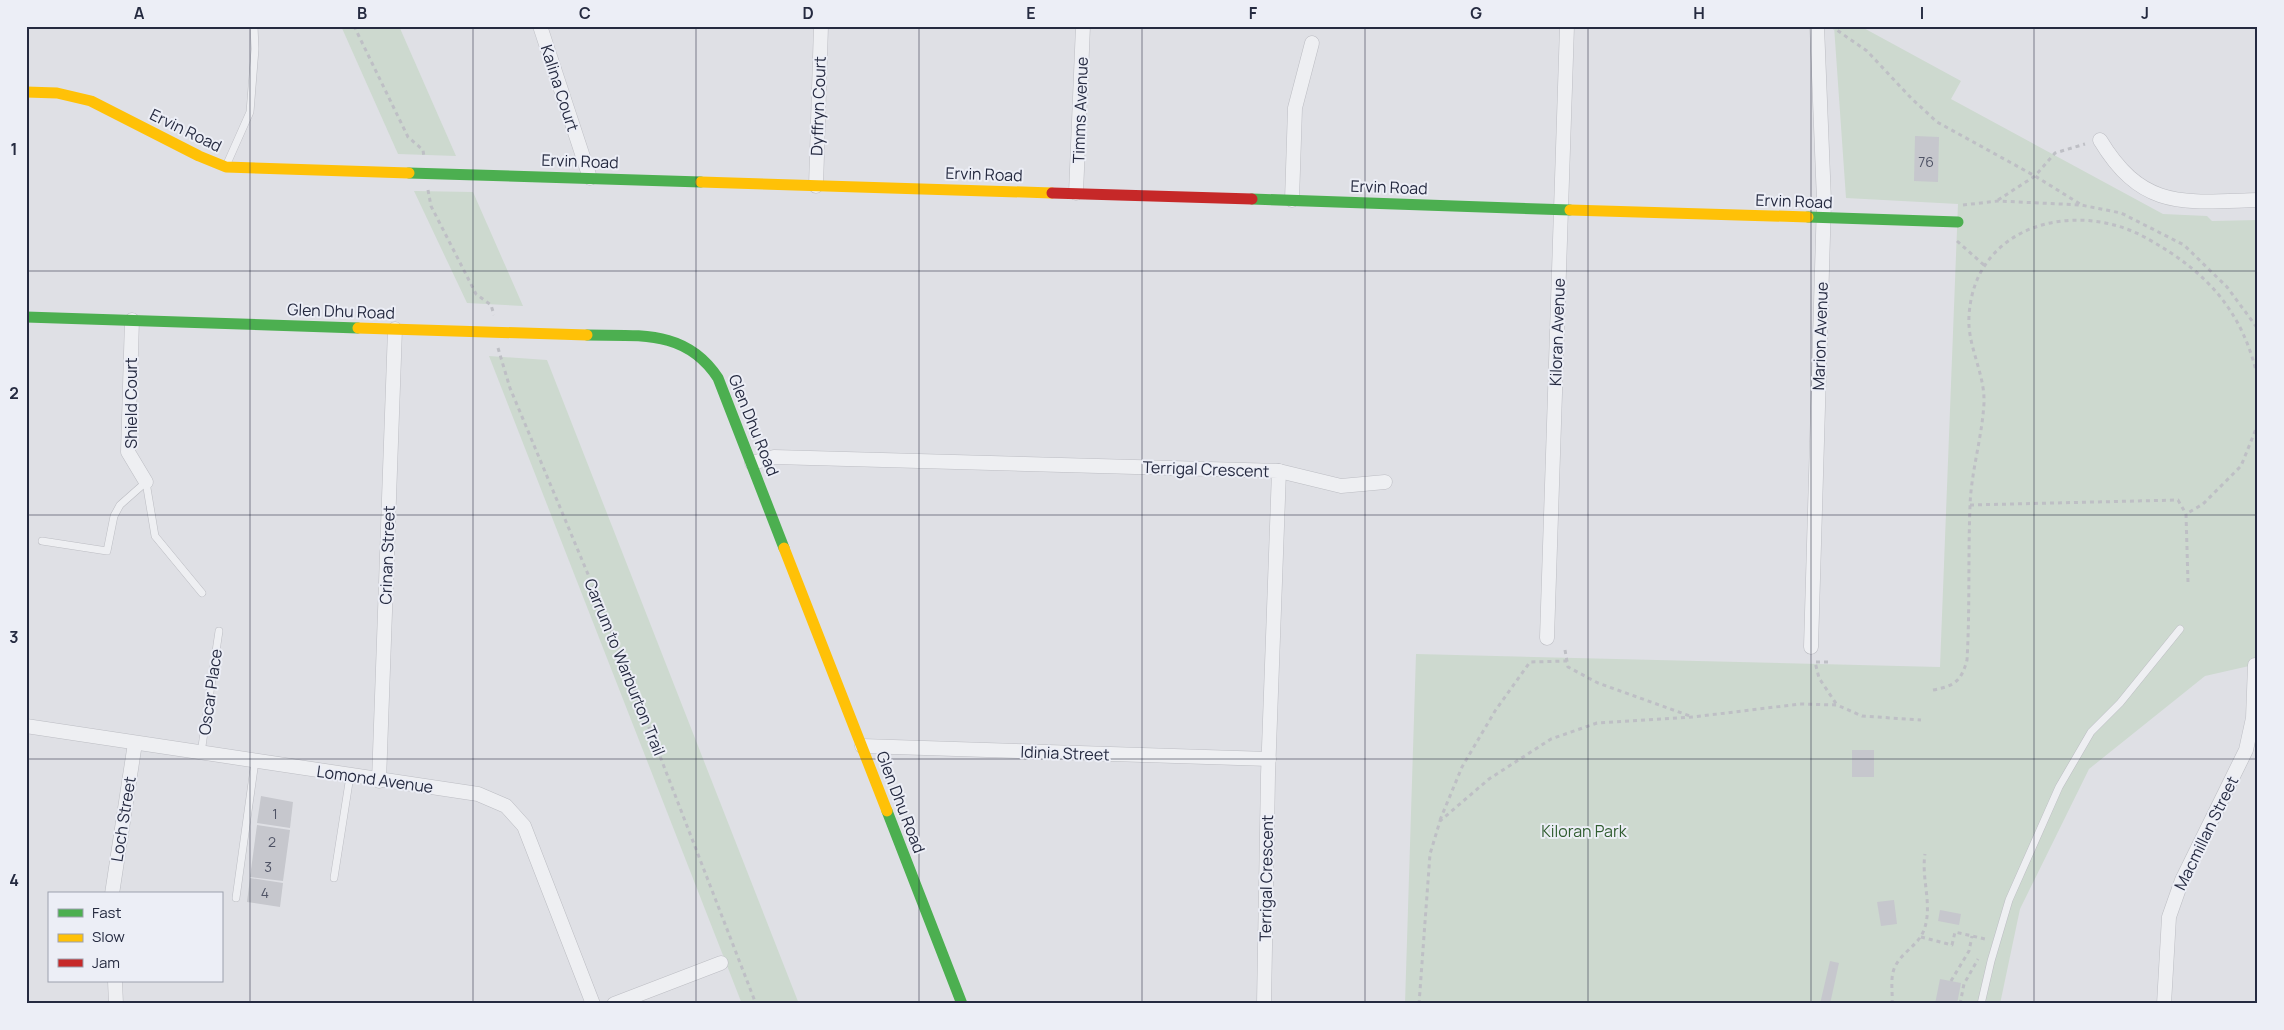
<svg xmlns="http://www.w3.org/2000/svg" width="2284" height="1030" viewBox="0 0 2284 1030" font-family="Manrope,sans-serif">
	<style>
		.green { fill: #cdd9cf }
		.building { fill: #c6c7cd }
		.lines { fill: none; stroke-linecap: round; stroke-linejoin: round }
		.lane-casing { stroke: #bcbdc3; stroke-width: 8 }
		.street-casing { stroke: #bcbdc3; stroke-width: 15 }
		.path { stroke: #bebfc5; stroke-width: 3; stroke-dasharray: 4 4; stroke-linecap: butt }
		.lane { stroke: #eeeff2; stroke-width: 7 }
		.street { stroke: #eeeff2; stroke-width: 14 }
		.fast { stroke: #4caf50; stroke-width: 11 }
		.slow { stroke: #ffc107; stroke-width: 11 }
		.jam { stroke: #c62828; stroke-width: 11 }
		.grid { fill: none; stroke: #252a40; stroke-width: 1; stroke-opacity: 0.55 }
		.labels { text-anchor: middle; dominant-baseline: central; stroke-width: 4; stroke-linejoin: round; paint-order: stroke }
		.number-label { font-size: 14px; fill: #4f5365 }
		.street-label { font-size: 16px; fill: #252a40; stroke: #eceef6 }
		.park-label { font-size: 16px; fill: #315d31; stroke: #eceef6 }
		.neatline { fill: none; stroke: #252a40; stroke-width: 2 }
		.grid-label { font-size: 16px; text-anchor: middle; font-weight: bold; fill: #252a40 }
	</style>
	<rect width="100%" height="100%" fill="#dfe0e5"/>
	<g class="green">
		<path d="M341,26H399L456,156L398,154Z"/>
		<path d="M1834,26H1860L1961,81L1951,99L2163,214L2207,216L2212,221L2258,220V664L2205,676L2089,769L2020,909L2000,1004H1405L1416,654L1940,667L1958,204L1846,198Z"/>
		<path d="M414,191L473,192L523,306L467,303Z"/>
		<path d="M489,356L547,360L799,1004H742Z"/>
	</g>
	<g class="building">
		<path d="M1915,136L1939,137L1938,182L1914,181Z"/>
		<rect x="1852" y="750" width="22" height="27"/>
		<path d="M261,796L293,802L290,828L257,823Z"/>
		<path d="M257,825L290,830L283,881L250,877Z"/>
		<path d="M250,878L283,883L280,907L247,902Z"/>
		<path d="M1894,900L1897,924L1881,926L1877,902Z"/>
		<path d="M1940,910L1961,914L1959,925L1938,921Z"/>
		<path d="M1830,961L1839,963L1830,1004H1820Z"/>
		<path d="M1940,979L1961,983L1957,1004H1935Z"/>
	</g>
	<g class="lines">
		<defs>
			<g id="lane">
				<path d="M226,166L250,112L255,49L254,26"/>
				<path d="M146,482L155,536L202,593"/>
				<path d="M42,541L107,551L114,516L120,505L146,482"/>
				<path d="M201,753L219,631"/>
				<path d="M334,878L350,776"/>
				<path d="M236,898L255,761"/>
				<path d="M1981,1004L1991,961L2009,900L2059,787L2091,732L2120,703L2180,629"/>
			</g>
			<g id="street">
				<path d="M540,26L590,178"/>
				<path d="M2100,140C2143,211 2184,202 2258,200"/>
				<path d="M816,186L821,26"/>
				<path d="M1076,193L1083,26"/>
				<path d="M1292,200L1295,108L1312,43"/>
				<path d="M132,320L128,452L146,482"/>
				<path d="M752,463L774,457L1279,471L1268,775L1264,1004"/>
				<path d="M1279,471L1341,486L1385,482"/>
				<path d="M1547,638L1567,26"/>
				<path d="M1811,647L1824,201L1817,26"/>
				<path d="M26,726L478,794L506,806L524,826L593,1004"/>
				<path d="M862,746L1269,759"/>
				<path d="M379,781L395,329"/>
				<path d="M112,894L135,743"/>
				<path d="M115,981L116,1004"/>
				<path d="M614,1004L721,963"/>
				<path d="M2164,1004L2169,917L2182,880L2246,750L2253,718L2255,665"/>
			</g>
		</defs>
		<use href="#lane" class="lane-casing"/>
		<use href="#street" class="street-casing"/>
		<g class="path">
			<path d="M354,26L408,137L423,150L424,157"/>
			<path d="M1831,26L1867,51L1911,98L1937,122L2035,176L2080,204"/>
			<path d="M428,190L431,206L476,294L491,305L494,315"/>
			<path d="M1998,200L2035,176L2055,153L2085,144"/>
			<path d="M1963,205L1998,201L2081,205L2121,213L2184,245L2227,287L2258,329"/>
			<path d="M1957,241L1985,266"/>
			<path d="M498,348L510,388L608,622L756,1004"/>
			<path d="M1970,505L2178,500L2186,514"/>
			<path d="M2188,582L2186,514L2203,504L2241,466L2258,424"/>
			<path d="M1565,650L1568,667L1598,683L1690,716"/>
			<path d="M1828,662H1815L1819,678L1837,705"/>
			<path d="M1933,690C1954,686 1961,682 1967,660C1970,609 1968,557 1970,506C1971,472 1982,438 1984,403C1985,373 1967,346 1969,316C1974,224 2077,198 2148,239C2207,272 2243,311 2258,379"/>
			<path d="M1440,820L1462,767L1495,711L1530,662L1567,661"/>
			<path d="M1921,937L1952,945L1955,932L1985,939L1984,941"/>
			<path d="M1951,981L1969,951L1972,936"/>
			<path d="M1419,1004L1430,854L1440,821L1489,779L1551,739L1597,723L1693,717L1800,704L1837,705L1862,716L1921,720"/>
			<path d="M1892,1004C1893,993 1890,980 1894,969C1900,953 1918,946 1924,930C1933,905 1921,879 1925,854"/>
			<path d="M1960,1004L1964,984L1978,959"/>
		</g>
		<use href="#lane" class="lane"/>
		<use href="#street" class="street"/>
		<g class="fast">
			<path d="M409,173L701,182"/>
			<path d="M1252,199L1570,210"/>
			<path d="M1808,217L1958,222"/>
			<path d="M26,317L358,328"/>
			<path d="M587,335C639,336 686,329 718,378L784,548"/>
			<path d="M887,811L962,1004"/>
		</g>
		<g class="slow">
			<path d="M26,92L57,93L91,101L199,156L226,167L409,173"/>
			<path d="M701,182L1052,193"/>
			<path d="M1570,210L1808,217"/>
			<path d="M358,328L587,335"/>
			<path d="M784,548L887,811"/>
		</g>
		<path class="jam" d="M1052,193L1252,199"/>
	</g>
	<path class="grid" d="M250,26V1004M473,26V1004M696,26V1004M919,26V1004M1142,26V1004M1365,26V1004M1588,26V1004M1811,26V1004M2034,26V1004M26,271H2258M26,515H2258M26,759H2258"/>
	<g class="labels">
		<g class="number-label">
			<text x="1926" y="161">76</text>
			<text x="275" y="813">1</text>
			<text x="272" y="841">2</text>
			<text x="268" y="866">3</text>
			<text x="265" y="892">4</text>
		</g>
		<g class="street-label">
			<text transform="translate(560 88) rotate(72)">Kalina Court</text>
			<text transform="translate(818 106) rotate(-88)">Dyffryn Court</text>
			<text transform="translate(1080 110) rotate(-88)">Timms Avenue</text>
			<text transform="translate(186 130) rotate(26)">Ervin Road</text>
			<text transform="translate(580 161) rotate(2)">Ervin Road</text>
			<text transform="translate(984 174) rotate(2)">Ervin Road</text>
			<text transform="translate(1389 187) rotate(2)">Ervin Road</text>
			<text transform="translate(1794 201) rotate(2)">Ervin Road</text>
			<text transform="translate(341 311) rotate(2)">Glen Dhu Road</text>
			<text transform="translate(1557 332) rotate(-88)">Kiloran Avenue</text>
			<text transform="translate(1820 336) rotate(-88)">Marion Avenue</text>
			<text transform="translate(131 403) rotate(-90)">Shield Court</text>
			<text transform="translate(754 425) rotate(68)">Glen Dhu Road</text>
			<text transform="translate(1206 469) rotate(2)">Terrigal Crescent</text>
			<text transform="translate(387 555) rotate(-88)">Crinan Street</text>
			<text transform="translate(625 667) rotate(68)">Carrum to Warburton Trail</text>
			<text transform="translate(210 692) rotate(-82)">Oscar Place</text>
			<text transform="translate(1065 753) rotate(2)">Idinia Street</text>
			<text transform="translate(375 779) rotate(8)">Lomond Avenue</text>
			<text transform="translate(901 802) rotate(69)">Glen Dhu Road</text>
			<text transform="translate(123 819) rotate(-81)">Loch Street</text>
			<text transform="translate(2206 833) rotate(-64)">Macmillan Street</text>
			<text transform="translate(1266 878) rotate(-89)">Terrigal Crescent</text>
		</g>
		<g class="park-label">
			<text x="1584" y="831">Kiloran Park</text>
		</g>
	</g>
	<rect width="2284" height="1030" fill="none" stroke="#eceef6" stroke-width="55"/>
	<rect x="48" y="892" width="175" height="90" fill="#eceef6" stroke="#9ca0ad"/>
	<rect x="58" y="909" width="25" height="8" fill="#4caf50" stroke="#9ca0ad"/>
	<text x="92" y="918" font-size="15" fill="#252a40">Fast</text>
	<rect x="58" y="934" width="25" height="8" fill="#ffc107" stroke="#9ca0ad"/>
	<text x="92" y="942" font-size="15" fill="#252a40">Slow</text>
	<rect x="58" y="959" width="25" height="8" fill="#c62828" stroke="#9ca0ad"/>
	<text x="92" y="968" font-size="15" fill="#252a40">Jam</text>
	<rect x="28" y="28" width="2228" height="974" class="neatline"/>
	<g class="grid-label">
		<text x="139" y="19">A</text>
		<text x="362" y="19">B</text>
		<text x="585" y="19">C</text>
		<text x="808" y="19">D</text>
		<text x="1031" y="19">E</text>
		<text x="1253" y="19">F</text>
		<text x="1476" y="19">G</text>
		<text x="1699" y="19">H</text>
		<text x="1922" y="19">I</text>
		<text x="2145" y="19">J</text>
		<text x="14" y="155">1</text>
		<text x="14" y="399">2</text>
		<text x="14" y="643">3</text>
		<text x="14" y="886">4</text>
	</g>
</svg>
